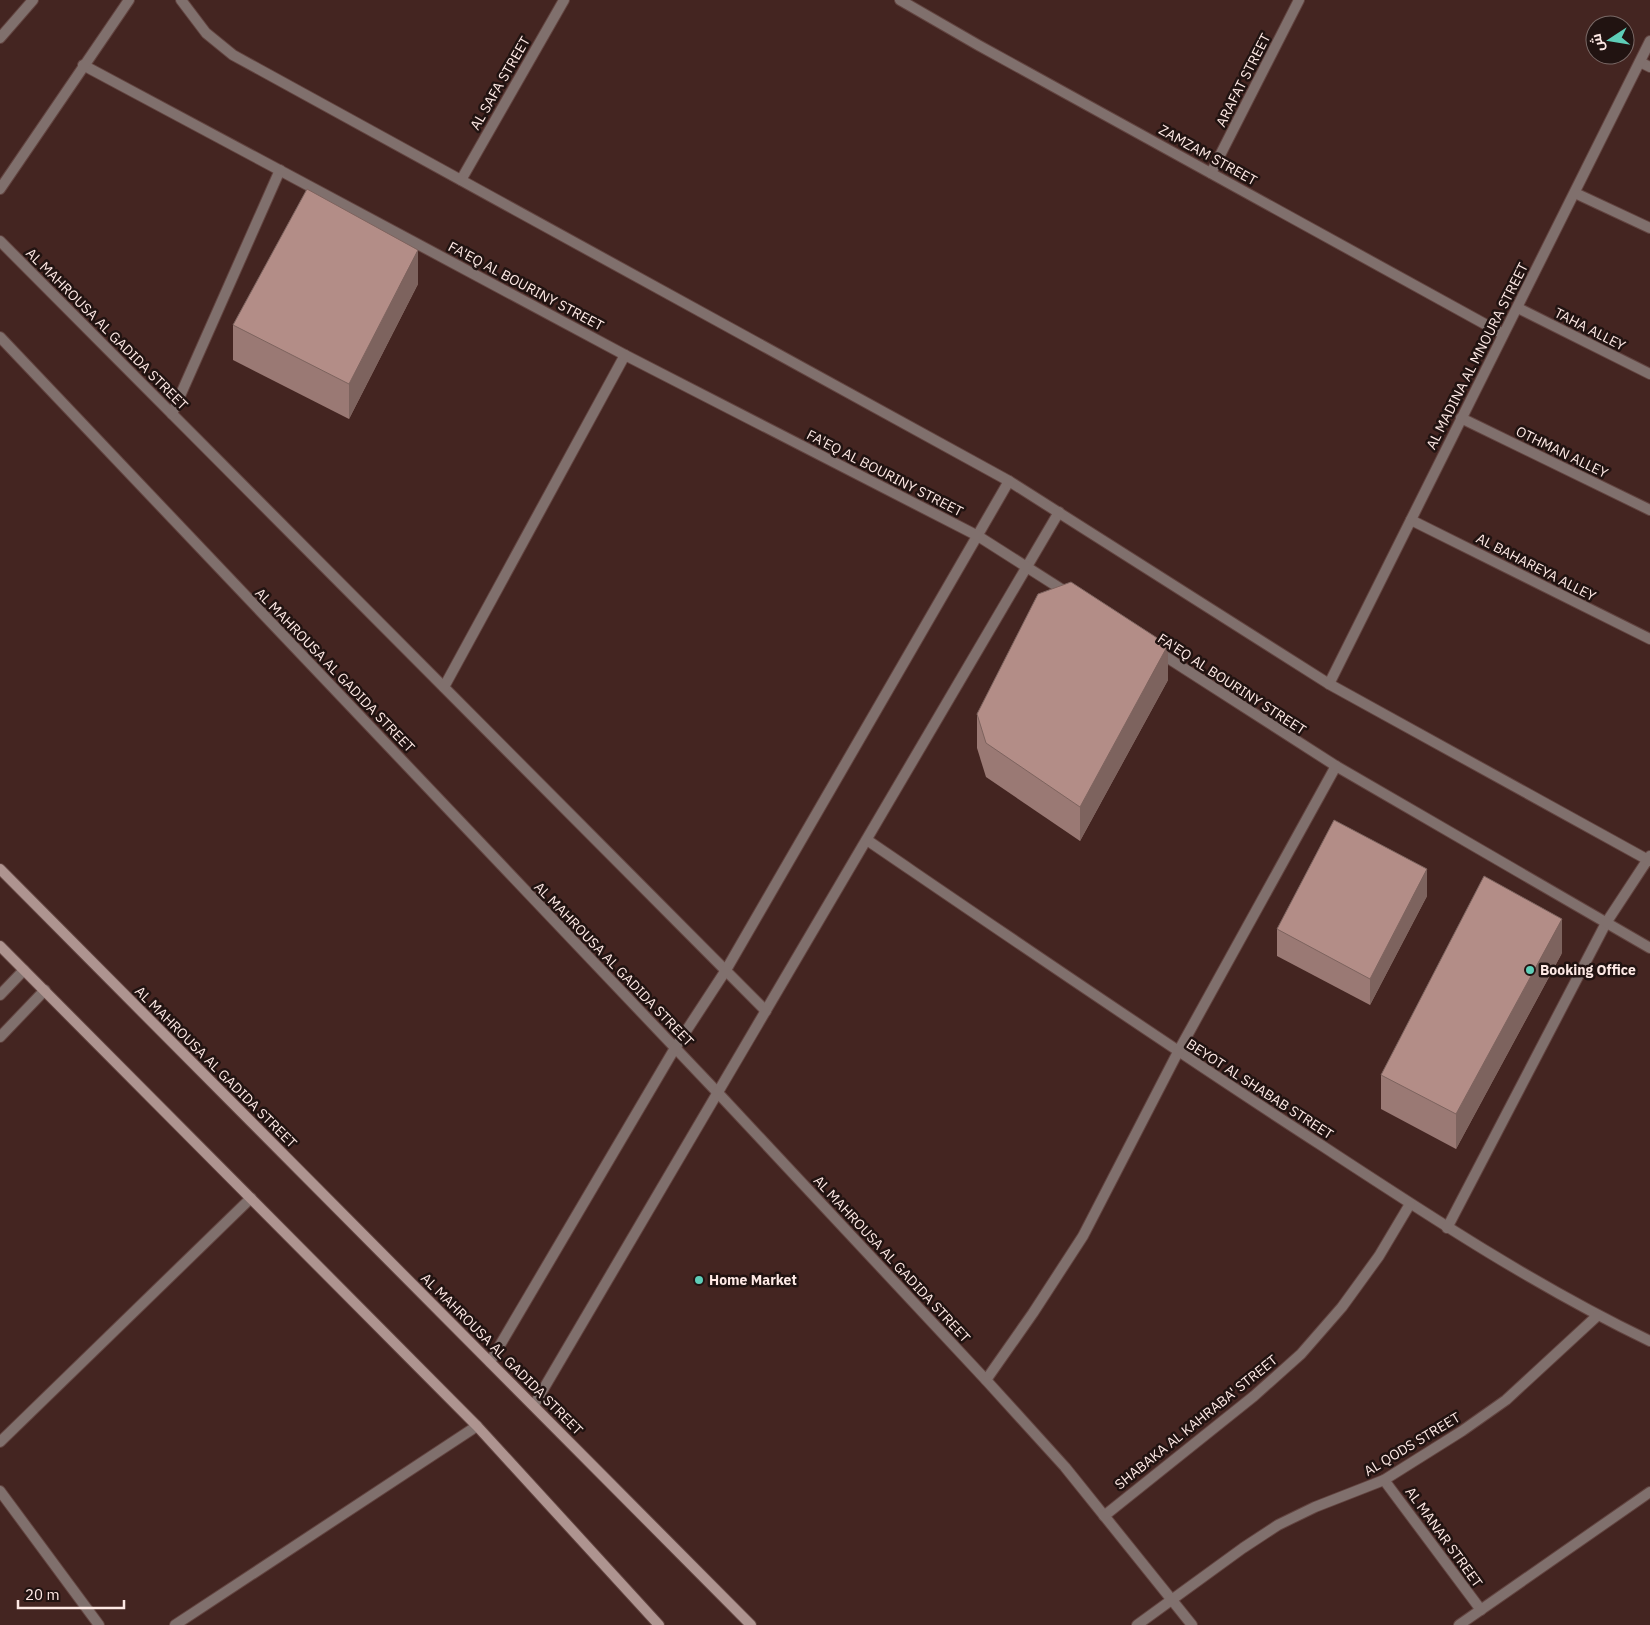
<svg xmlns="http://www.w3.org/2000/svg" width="1650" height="1625" viewBox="0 0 1650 1625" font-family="'IBM Plex Sans',Cairo,sans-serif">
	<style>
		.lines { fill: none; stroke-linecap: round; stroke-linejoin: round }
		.minor-casing { stroke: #624440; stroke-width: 12 }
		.tertiary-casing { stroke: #624440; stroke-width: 12 }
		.secondary-casing { stroke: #624440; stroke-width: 12 }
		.minor { stroke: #80706d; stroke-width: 10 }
		.tertiary { stroke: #80706d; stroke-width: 10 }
		.secondary { stroke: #ae9490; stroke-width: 10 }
		.wall { fill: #9a7974 }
		.shaded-wall { fill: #7d635e }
		.building { fill: #b38d87; stroke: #7d635e }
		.poi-dot { fill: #5eceb8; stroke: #211311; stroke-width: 2 }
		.labels { text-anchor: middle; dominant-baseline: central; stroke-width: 5; stroke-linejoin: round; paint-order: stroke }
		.street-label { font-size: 14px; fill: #fee9e5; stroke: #211311 }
		.poi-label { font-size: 14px; font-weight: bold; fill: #fee9e5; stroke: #211311; text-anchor: start }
	</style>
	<rect width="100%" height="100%" fill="#442521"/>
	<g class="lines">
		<defs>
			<g id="minor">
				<path d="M900,0L978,45L1503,334"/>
				<path d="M1640,62L1650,67"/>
				<path d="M1211,173L1299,0"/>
				<path d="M461,180L564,0"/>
				<path d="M1575,193L1650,228"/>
				<path d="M0,241L766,1011"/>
				<path d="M1518,308L1650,374"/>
				<path d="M0,337L718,1093L986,1380L1065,1467L1192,1625"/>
				<path d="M172,414L280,170"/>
				<path d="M1461,418L1650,510"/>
				<path d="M1411,520L1650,639"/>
				<path d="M1329,684L1650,41"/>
				<path d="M444,687L625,355"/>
				<path d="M867,840C1018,943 1168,1046 1321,1145C1428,1215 1535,1286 1650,1341"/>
				<path d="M1447,1228L1606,923L1650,856"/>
				<path d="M490,1362L675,1048L726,970L1009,481"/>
				<path d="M986,1380L1033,1313L1083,1236L1178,1052L1336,766"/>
				<path d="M534,1405L1059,512"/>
				<path d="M0,1442L251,1198"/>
				<path d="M1384,1480L1481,1610"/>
				<path d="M0,1491L99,1625"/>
				<path d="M1104,1516L1254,1396L1301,1354L1342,1307L1379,1256L1410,1204"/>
				<path d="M175,1625L477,1426"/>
				<path d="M1137,1625L1243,1548L1278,1525L1315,1507L1384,1480L1462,1431L1506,1400L1597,1316"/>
				<path d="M1459,1625L1650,1492"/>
			</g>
			<g id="tertiary">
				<path d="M181,0L206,33L233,55L1009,481L1329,684L1650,861"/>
				<path d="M0,38L33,0"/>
				<path d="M83,65L625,355L978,536L1069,594"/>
				<path d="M0,189L129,0"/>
				<path d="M1157,651L1336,766L1650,948"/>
				<path d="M0,995L24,970"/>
				<path d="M0,1037L45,990"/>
			</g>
			<g id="secondary">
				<path d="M0,869L751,1625"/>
				<path d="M0,946L477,1426L659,1625"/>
			</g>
		</defs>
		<use href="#minor" class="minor-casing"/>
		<use href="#tertiary" class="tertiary-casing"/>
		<use href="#secondary" class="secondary-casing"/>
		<use href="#minor" class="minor"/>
		<use href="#tertiary" class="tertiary"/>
		<use href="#secondary" class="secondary"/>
	</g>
	<g class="wall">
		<path d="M418,284L349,419L233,360V325Z"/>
		<path d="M1168,680L1080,841L986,777L977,748V714Z"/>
		<path d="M1427,896L1370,1005L1277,956V929Z"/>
		<path d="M1562,953L1456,1149L1381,1109V1075Z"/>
	</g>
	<g class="shaded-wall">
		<path d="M418,250V284L349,419V384Z"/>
		<path d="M1168,645V680L1080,841V807Z"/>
		<path d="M1427,869V896L1370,1005V979Z"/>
		<path d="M1562,919V953L1456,1149V1114Z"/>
	</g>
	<g class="building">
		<path d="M307,189L418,250L349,384L233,325Z"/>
		<path d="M1071,582L1168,645L1080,807L986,743L977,714L1038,594Z"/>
		<path d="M1334,820L1427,869L1370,979L1277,929Z"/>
		<path d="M1484,876L1562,919L1456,1114L1381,1075Z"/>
	</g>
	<g class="poi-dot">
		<circle cx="1530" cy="970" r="5"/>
		<circle cx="699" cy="1280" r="5"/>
	</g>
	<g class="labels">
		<g class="street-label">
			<text transform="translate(1243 80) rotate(-63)">ARAFAT STREET</text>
			<text transform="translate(500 83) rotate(-60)">AL SAFA STREET</text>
			<text transform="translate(1208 155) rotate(29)">ZAMZAM STREET</text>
			<text transform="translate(526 286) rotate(28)">FA'EQ AL BOURINY STREET</text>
			<text transform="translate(107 329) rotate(45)">AL MAHROUSA AL GADIDA STREET</text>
			<text transform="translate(1590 329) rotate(27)">TAHA ALLEY</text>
			<text transform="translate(1477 356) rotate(-63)">AL MADINA AL MNOURA STREET</text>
			<text transform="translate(1562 452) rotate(26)">OTHMAN ALLEY</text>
			<text transform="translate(885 473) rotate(27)">FA'EQ AL BOURINY STREET</text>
			<text transform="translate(1536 567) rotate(27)">AL BAHAREYA ALLEY</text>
			<text transform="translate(335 670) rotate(46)">AL MAHROUSA AL GADIDA STREET</text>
			<text transform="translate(1232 684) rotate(33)">FA'EQ AL BOURINY STREET</text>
			<text transform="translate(614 964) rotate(46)">AL MAHROUSA AL GADIDA STREET</text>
			<text transform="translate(216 1067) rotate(45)">AL MAHROUSA AL GADIDA STREET</text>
			<text transform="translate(1260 1089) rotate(33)">BEYOT AL SHABAB STREET</text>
			<text transform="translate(892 1259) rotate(47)">AL MAHROUSA AL GADIDA STREET</text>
			<text transform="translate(502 1354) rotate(45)">AL MAHROUSA AL GADIDA STREET</text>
			<text transform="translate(1196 1422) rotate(-39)">SHABAKA AL KAHRABA' STREET</text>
			<text transform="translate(1412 1444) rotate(-31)">AL QODS STREET</text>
			<text transform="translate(1444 1537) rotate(54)">AL MANAR STREET</text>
		</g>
		<g class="poi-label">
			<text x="1540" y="970">Booking Office</text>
			<text x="709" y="1280">Home Market</text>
		</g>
	</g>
	<g transform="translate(1610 40) rotate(258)"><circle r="24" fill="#211311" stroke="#796966"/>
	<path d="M0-4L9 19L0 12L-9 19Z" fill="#5eceb8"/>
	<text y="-8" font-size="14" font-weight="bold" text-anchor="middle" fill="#fee9e5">ش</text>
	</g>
	<path d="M18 1600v8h106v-8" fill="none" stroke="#fee9e5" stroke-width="2.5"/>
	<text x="25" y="1600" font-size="15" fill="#fee9e5" stroke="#211311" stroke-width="4" paint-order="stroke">20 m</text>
</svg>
